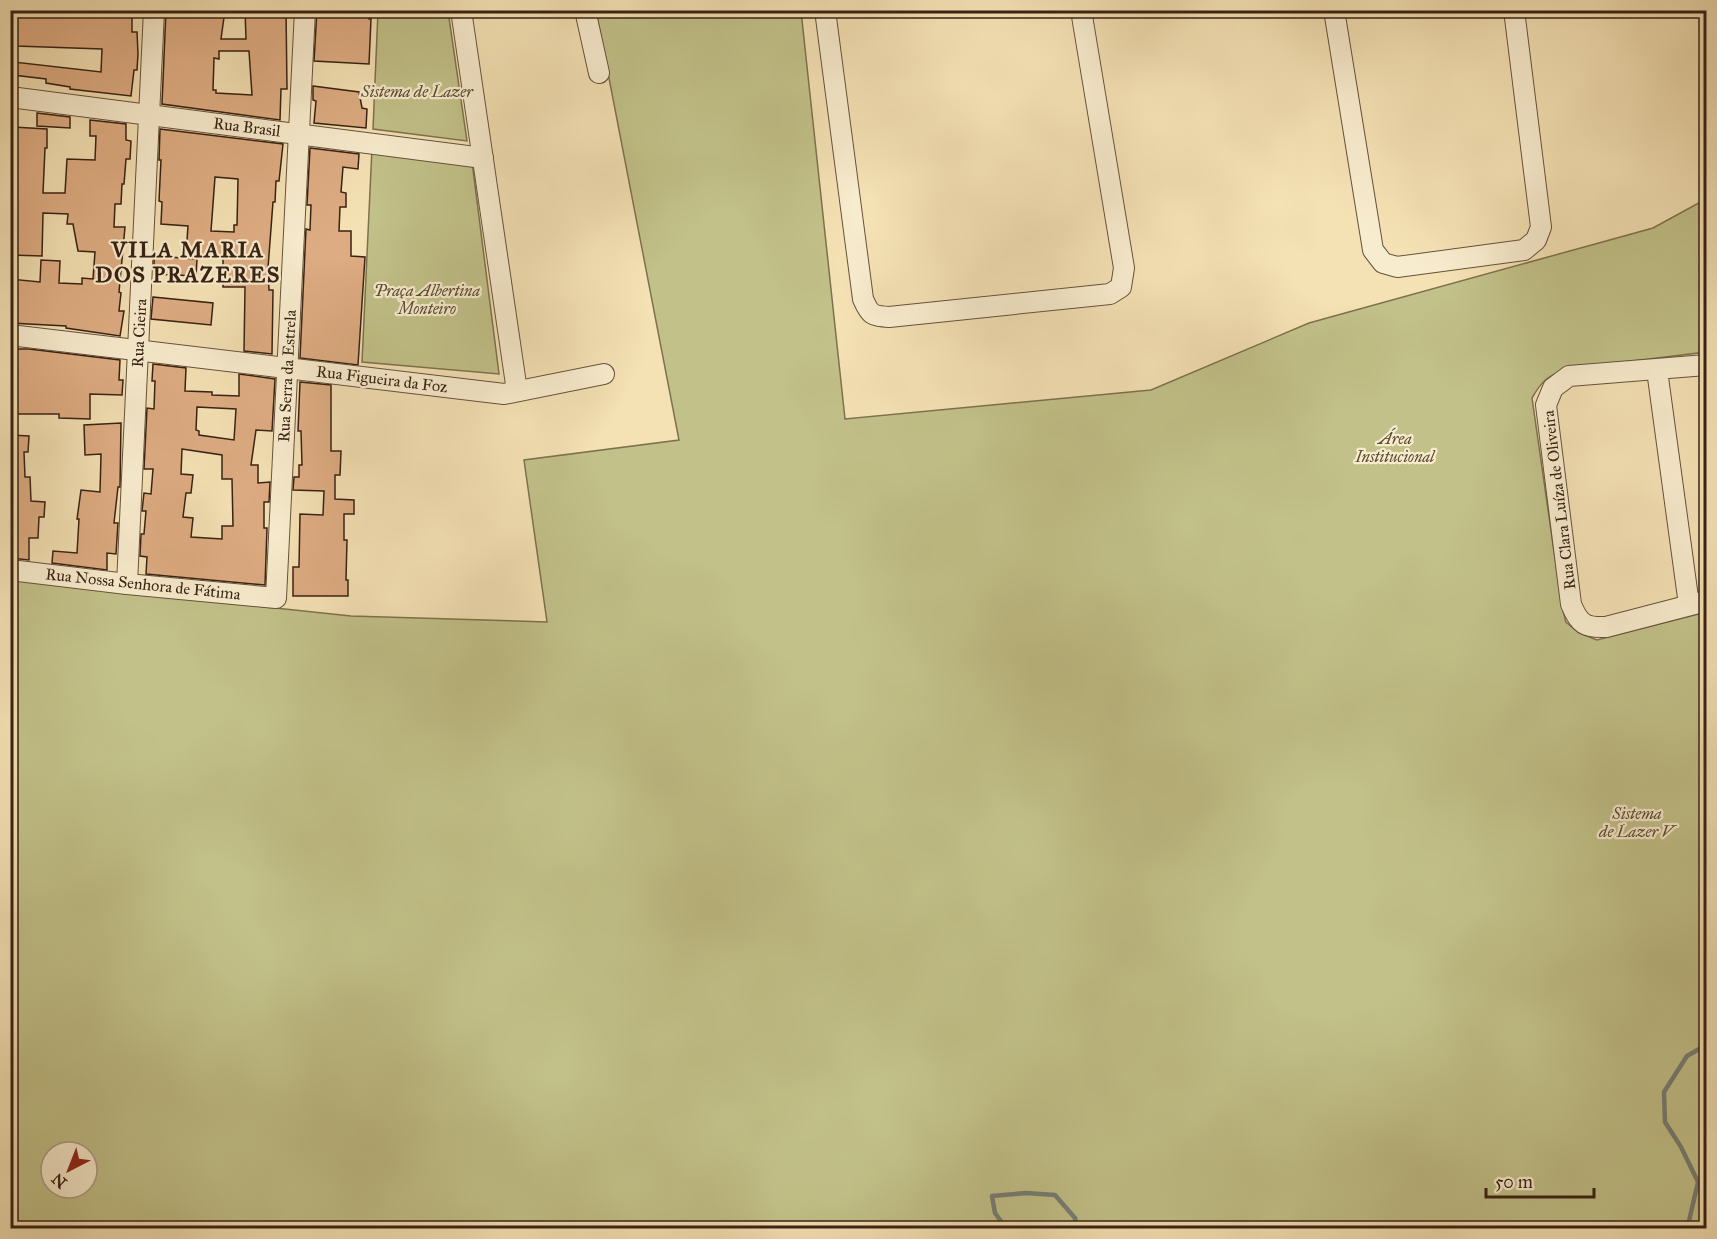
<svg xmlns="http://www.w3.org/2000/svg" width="1717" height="1239" viewBox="0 0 1717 1239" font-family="'IM FELL Great Primer',serif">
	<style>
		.green { fill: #c2c189; stroke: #7d724e; stroke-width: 1.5; fill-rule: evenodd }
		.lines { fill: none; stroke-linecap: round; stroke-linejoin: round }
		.stream { stroke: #767e75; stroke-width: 4.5 }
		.building { fill: #deac82; stroke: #382214; stroke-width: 1.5; fill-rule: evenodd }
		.minor-casing { stroke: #67523c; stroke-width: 22 }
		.minor { stroke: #f8ecce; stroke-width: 20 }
		.labels { text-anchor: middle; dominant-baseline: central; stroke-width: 4.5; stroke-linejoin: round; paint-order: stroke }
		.park-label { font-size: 16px; font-style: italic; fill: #5a4a31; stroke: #f8ecce }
		.street-label { font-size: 16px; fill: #382214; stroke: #f8ecce }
		.district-label { font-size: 22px; font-weight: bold; letter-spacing: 1.5px; fill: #382214; stroke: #f8ecce }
	</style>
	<rect width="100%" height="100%" fill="#f4e1b4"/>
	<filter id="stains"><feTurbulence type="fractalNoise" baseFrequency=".00333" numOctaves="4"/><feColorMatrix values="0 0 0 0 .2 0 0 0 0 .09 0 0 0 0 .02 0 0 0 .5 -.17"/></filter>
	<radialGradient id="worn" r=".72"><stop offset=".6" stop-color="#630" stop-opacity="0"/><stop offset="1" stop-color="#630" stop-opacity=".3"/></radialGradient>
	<g class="green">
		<path d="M378,11H448L467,141L373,129Z"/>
		<path d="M596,11H801L845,419L1151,390L1309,323L1653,228L1706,199V352L1568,369C1548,376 1543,379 1532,398L1562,607L1566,622L1579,633L1597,640L1706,612V1228H11V580L351,616L547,622L524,460L679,440ZM51,1152H87V1188H51Z"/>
		<path d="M372,148L472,162L499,374L362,362Z"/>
	</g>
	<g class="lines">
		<g class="stream">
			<path d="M1006,1228L995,1213L992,1196L1026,1193L1055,1195L1075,1218L1077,1228"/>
			<path d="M1683,1228L1689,1221L1698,1182L1681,1147L1665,1122L1664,1092L1687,1056L1706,1045"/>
		</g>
	</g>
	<g class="building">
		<path d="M12,10H132V32H137L138,54L137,70H134L131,96L70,89V87L46,83V79L13,75L14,62L101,72L102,49L16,46V40H10Z"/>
		<path d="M166,10H225L221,39H246L245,10H286L287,89H281L280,120L162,104ZM219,51H249L252,95L216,93V90H213L214,58L219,59Z"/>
		<path d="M317,10H367L369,19H371L369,64L314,61Z"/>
		<path d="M313,86L359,92L362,108L367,109L366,128L314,123L316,101L313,100Z"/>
		<path d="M37,113L70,117V128L37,126Z"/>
		<path d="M90,120L126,124V140L131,141L130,159H126L124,184H122L121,204H115L114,227H125L119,292L121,293L119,311H124L120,336L66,328V326L10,323V279L40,282L41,260L60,261L59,283L82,284V278L93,279L95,252L78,251L73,224H67L68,214L43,213L42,256L10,255V168L13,169V127L47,129V148H45L43,193H65L67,159L95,160L96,136H90Z"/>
		<path d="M160,129L283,144L279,181H276L275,202H273L268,268L269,290H273L272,354L244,351L245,287H223V257L186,255L188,226L161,224L162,202L159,201L161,160H159ZM215,177L238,179L237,225H234V232L211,231Z"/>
		<path d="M310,148L359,154L358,169L343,167L341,192L346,193V207H340L339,231H351V256L365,257L358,365L300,358L306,229L310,230L311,205H307Z"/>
		<path d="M154,256L197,259L196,276L154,274Z"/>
		<path d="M153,297L213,303L211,325L151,319Z"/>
		<path d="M10,349H29L120,360L119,380H123L122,395L90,394V419L59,418V414H10Z"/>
		<path d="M153,364L186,368L185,391L212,392V395L239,396V374L275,379L272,431L256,430L251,465H258V483L270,482L269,502H264V528H267L265,585L146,574L147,557L140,556L141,534H144L146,511H142L144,493L151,494L153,469H144L147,408L154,409L155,381H152ZM197,407L236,409L234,440L199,435V431L196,430ZM182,449L222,455V479H232L233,526H222V539L191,537L193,518L183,517L186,493H191L193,475L181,474Z"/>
		<path d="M300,382L331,385V451H341L340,475H335V499L354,500V514H344V540H347L346,580H348V596H293V567H299L300,514L323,515L324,491L293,490L294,477H299V465H302L301,431H298Z"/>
		<path d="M121,423L120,487H118L114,523H118L116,554L107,553V570L52,563L53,551L77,553L79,519H77L81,490L100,492L101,454L85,455L84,425Z"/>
		<path d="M10,435L29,436L28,452H24L25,477H30L31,501L45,502L44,517H39L38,538H29V560L10,558Z"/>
	</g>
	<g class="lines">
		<defs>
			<g id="minor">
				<path d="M461,10L517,391"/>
				<path d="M585,10L599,73"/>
				<path d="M825,10L863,299C870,315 872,316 889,317L1110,294L1121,287L1124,268L1081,10"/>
				<path d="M1334,10L1373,250L1383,263L1397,267L1524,250L1536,240L1541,227L1514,10"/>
				<path d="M10,97L483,158"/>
				<path d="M10,335L504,394L604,374"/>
				<path d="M1706,365L1569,376L1553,388L1546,405L1571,604C1579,624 1585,628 1606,627L1706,601"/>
				<path d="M1657,370L1689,605"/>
				<path d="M10,570L127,584L276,598L305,10"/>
				<path d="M127,584L154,10"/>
			</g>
		</defs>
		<use href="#minor" class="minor-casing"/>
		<use href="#minor" class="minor"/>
	</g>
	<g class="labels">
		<g class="park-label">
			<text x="417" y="91">Sistema de Lazer</text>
			<text x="427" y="290">Praça Albertina<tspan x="427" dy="18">Monteiro</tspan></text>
			<text x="1395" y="438">Área<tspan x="1395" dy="18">Institucional</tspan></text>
			<text x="1637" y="813">Sistema<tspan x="1637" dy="18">de Lazer V</tspan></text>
		</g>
		<g class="street-label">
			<text transform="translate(247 127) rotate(7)">Rua Brasil</text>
			<text transform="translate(139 333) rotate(-87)">Rua Cieira</text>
			<text transform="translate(287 376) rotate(-87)">Rua Serra da Estrela</text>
			<text transform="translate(382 379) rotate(7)">Rua Figueira da Foz</text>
			<text transform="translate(1559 500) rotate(-97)">Rua Clara Luíza de Oliveira</text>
			<text transform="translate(143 584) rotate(6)">Rua Nossa Senhora de Fátima</text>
		</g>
		<g class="district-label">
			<text x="188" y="249">VILA MARIA<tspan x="188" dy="25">DOS PRAZERES</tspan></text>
		</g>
	</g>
	<rect width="1717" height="1239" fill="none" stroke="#f4e1b4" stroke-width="36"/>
	<rect x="12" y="12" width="1693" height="1215" fill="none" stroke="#382214" stroke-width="3"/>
	<rect x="18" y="18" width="1681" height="1203" fill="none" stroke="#382214" stroke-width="1.5"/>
	<g transform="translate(69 1170) rotate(222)"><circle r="28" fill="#f8ecce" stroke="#ab9b84" stroke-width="1.5"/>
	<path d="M0-4.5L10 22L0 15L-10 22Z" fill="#8f2418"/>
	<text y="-9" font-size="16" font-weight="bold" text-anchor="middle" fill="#382214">N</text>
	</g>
	<path d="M1486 1188v9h108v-9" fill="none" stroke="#382214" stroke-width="3"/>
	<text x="1495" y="1188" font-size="18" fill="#382214" stroke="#f8ecce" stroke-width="4.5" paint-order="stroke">50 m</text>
	<rect width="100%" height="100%" filter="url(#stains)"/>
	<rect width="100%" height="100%" fill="url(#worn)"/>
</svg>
